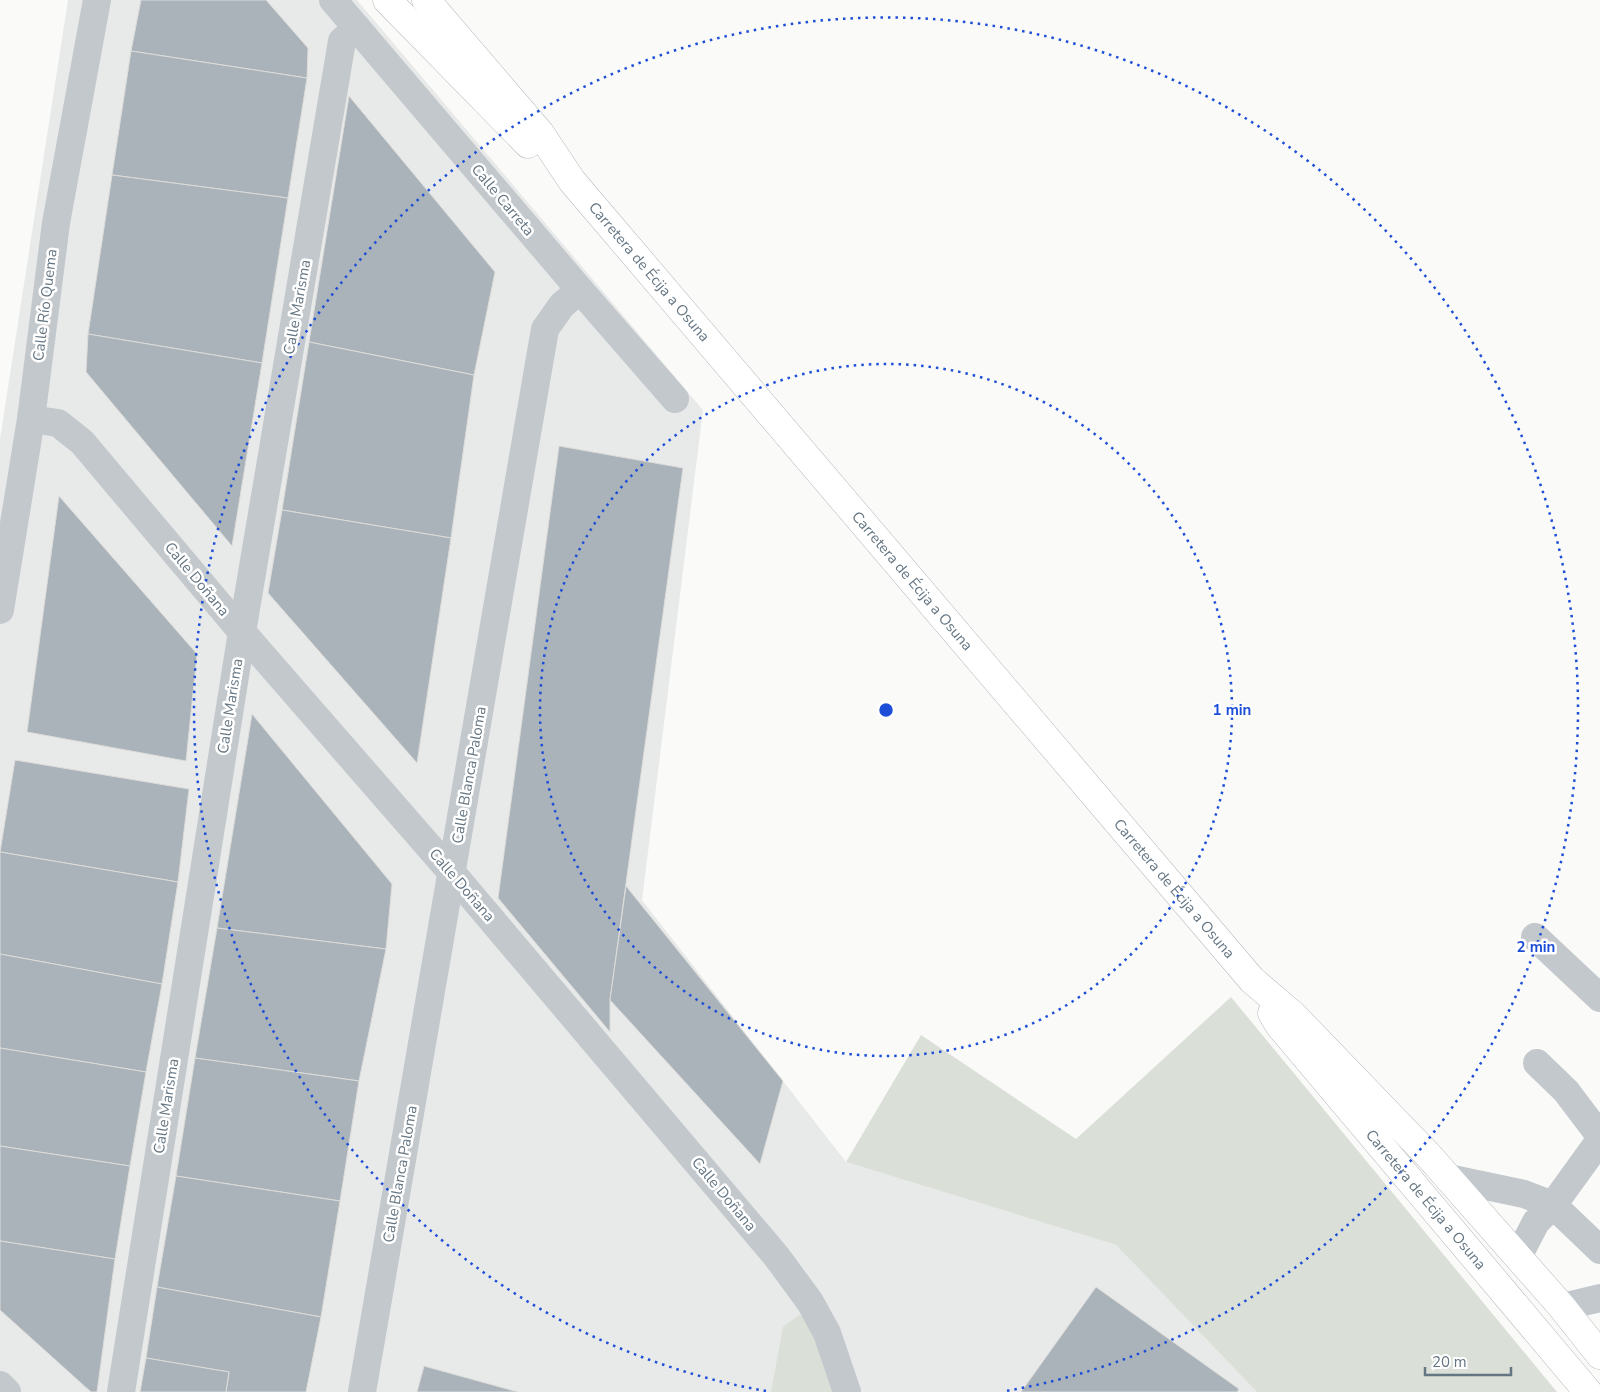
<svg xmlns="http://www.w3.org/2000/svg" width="1600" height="1392" viewBox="0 0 1600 1392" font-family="'Nunito Sans',sans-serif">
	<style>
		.built { fill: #e8e9e9 }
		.green { fill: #dadfd7 }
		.building { fill: #aab3b9; stroke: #dcdcda }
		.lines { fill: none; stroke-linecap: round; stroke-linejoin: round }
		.major-casing { stroke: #b5babe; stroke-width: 29 }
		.minor { stroke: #c3c8cc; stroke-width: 28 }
		.major { stroke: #fff; stroke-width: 28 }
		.ring { fill: none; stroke: #1d4ed8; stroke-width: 2.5; stroke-dasharray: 2.5 5 }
		.labels { text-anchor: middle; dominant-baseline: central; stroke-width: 5; stroke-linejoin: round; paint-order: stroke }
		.street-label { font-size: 15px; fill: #657683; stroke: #fff }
		.centre { fill: #1d4ed8; stroke: #fff; stroke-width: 2.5 }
		.ring-label { font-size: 15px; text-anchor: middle; font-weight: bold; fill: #1d4ed8; stroke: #fff; stroke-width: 5; stroke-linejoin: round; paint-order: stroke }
	</style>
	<rect width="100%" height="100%" fill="#fafaf8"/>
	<path class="built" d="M68,0H357L703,410L642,900L846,1162L1116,1245L1257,1392H0V439Z"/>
	<g class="green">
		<path d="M1231,997L1557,1392H1257L1116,1245L846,1162L921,1035L1076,1139Z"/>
		<path d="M799,1315L813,1323L836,1392H771L783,1327Z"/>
	</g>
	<g class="building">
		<path d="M141,0H266L308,48L307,78L131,51Z"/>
		<path d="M131,51L307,78L288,198L112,175Z"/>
		<path d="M349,96L495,272L474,375L309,342Z"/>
		<path d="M112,175L288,198L262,363L88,334Z"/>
		<path d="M88,334L262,363L232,546L86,372Z"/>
		<path d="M309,342L474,375L451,538L282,510Z"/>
		<path d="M559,446L683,468L610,1000V1032L498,898Z"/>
		<path d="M59,496L197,654L186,761L27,732Z"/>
		<path d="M282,510L451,538L417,763L268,593Z"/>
		<path d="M252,714L392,884L386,949L217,928Z"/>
		<path d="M15,760L189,789L178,882L0,852Z"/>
		<path d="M0,852L178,882L162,984L0,954Z"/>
		<path d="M626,886L783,1081L760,1164L610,1000Z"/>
		<path d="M217,928L386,949L359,1081L195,1058Z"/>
		<path d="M0,954L162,984L146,1072L0,1048Z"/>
		<path d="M0,1048L146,1072L130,1166L0,1146Z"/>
		<path d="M195,1058L359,1081L340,1201L176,1176Z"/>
		<path d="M0,1146L130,1166L115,1259L0,1241Z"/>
		<path d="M176,1176L340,1201L321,1317L157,1287Z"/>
		<path d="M0,1241L115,1259L97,1392H91L0,1310Z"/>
		<path d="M157,1287L321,1317L306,1392H226L229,1372L146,1358Z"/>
		<path d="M1096,1287L1239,1389L1237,1392H1021Z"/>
		<path d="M146,1358L229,1372L226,1392H140Z"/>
		<path d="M424,1366L518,1392H417Z"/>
	</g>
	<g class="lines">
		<defs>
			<g id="major">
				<path d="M387,0L528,144"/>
				<path id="s1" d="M426,0L540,133L572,181L1252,980L1294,1016L1429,1156L1562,1307L1600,1355"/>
				<path id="s2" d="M1272,1013L1279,1025L1588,1392"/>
			</g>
		</defs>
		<use href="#major" class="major-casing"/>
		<g class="minor">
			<path d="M333,0L580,290L675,399"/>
			<path d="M31,419L58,423L82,442L242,632L452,873L777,1257L810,1302L827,1333L847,1392"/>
			<path d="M0,610L31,419L56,223L97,0"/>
			<path d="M1535,937L1600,998"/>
			<path d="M1537,1063L1566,1091L1600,1136"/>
			<path d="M1448,1178L1524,1194L1553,1205L1600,1250"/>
			<path d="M1519,1258L1523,1247L1536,1222L1553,1205L1600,1140"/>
			<path d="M1562,1307L1600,1298"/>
			<path d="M0,1385L7,1392"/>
			<path d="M121,1392L242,632L342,41L357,28"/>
			<path d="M362,1392L545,329L562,305L580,290"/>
		</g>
		<use href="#major" class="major"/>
	</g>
	<g class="ring">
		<circle cx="886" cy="710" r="346"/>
		<path d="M766 1391A692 692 0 1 1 1006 1391"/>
	</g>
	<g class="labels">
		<g class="street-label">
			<text transform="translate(503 200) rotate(50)">Calle Carreta</text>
			<text stroke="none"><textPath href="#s1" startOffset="352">Carretera de Écija a Osuna</textPath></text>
			<text transform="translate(45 305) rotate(-83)">Calle Río Quema</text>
			<text transform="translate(297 307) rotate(-80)">Calle Marisma</text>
			<text transform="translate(197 579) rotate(50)">Calle Doñana</text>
			<text stroke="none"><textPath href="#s1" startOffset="758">Carretera de Écija a Osuna</textPath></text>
			<text transform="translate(230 706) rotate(-81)">Calle Marisma</text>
			<text transform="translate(469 775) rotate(-80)">Calle Blanca Paloma</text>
			<text transform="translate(462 885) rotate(49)">Calle Doñana</text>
			<text stroke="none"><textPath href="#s1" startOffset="1162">Carretera de Écija a Osuna</textPath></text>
			<text transform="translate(166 1106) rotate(-81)">Calle Marisma</text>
			<text transform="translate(400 1174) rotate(-80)">Calle Blanca Paloma</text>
			<text transform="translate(724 1194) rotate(50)">Calle Doñana</text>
			<text stroke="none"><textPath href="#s2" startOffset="242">Carretera de Écija a Osuna</textPath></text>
		</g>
	</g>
	<circle cx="886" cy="710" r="8" class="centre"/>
	<g class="ring-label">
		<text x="1232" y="715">1 min</text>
		<text x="1536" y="952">2 min</text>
	</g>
	<path d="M1425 1367v8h86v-8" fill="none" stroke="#657683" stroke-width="2.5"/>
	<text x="1432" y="1367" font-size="15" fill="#657683" stroke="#ffffff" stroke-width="4" paint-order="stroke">20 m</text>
</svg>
